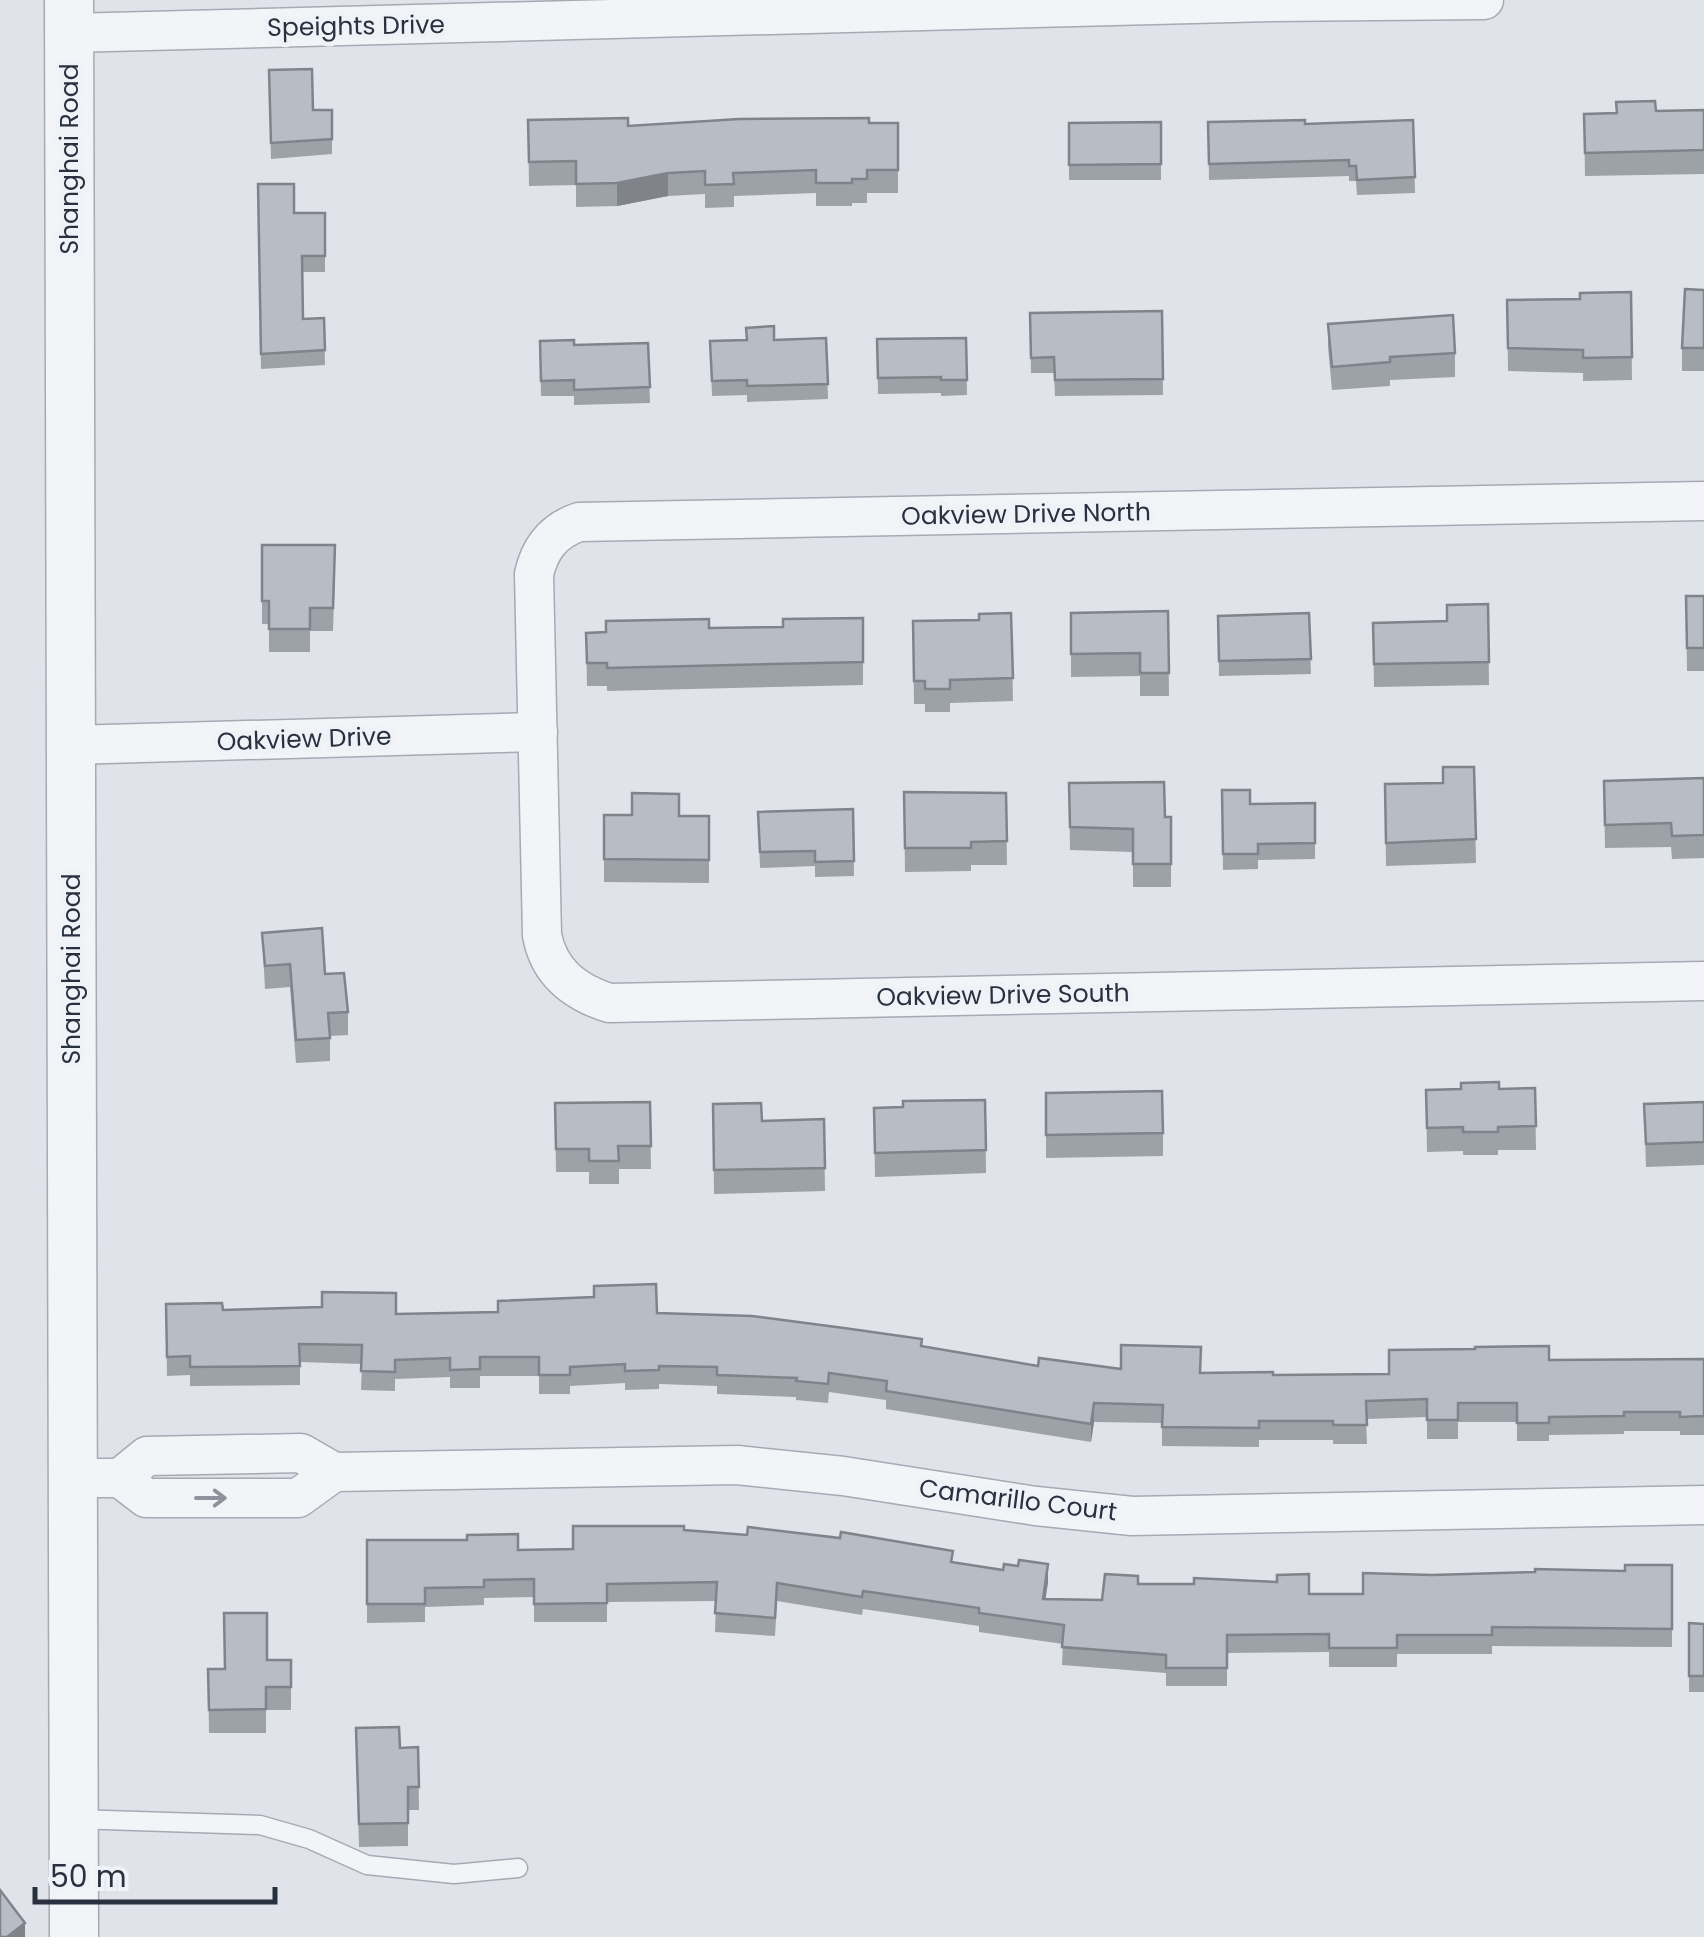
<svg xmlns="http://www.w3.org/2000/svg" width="1704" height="1937" viewBox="0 0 1704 1937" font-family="Poppins,sans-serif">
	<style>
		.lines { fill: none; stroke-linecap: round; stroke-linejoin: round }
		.service-casing { stroke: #a5aab3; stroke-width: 21 }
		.minor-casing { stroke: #a5aab3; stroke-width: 41 }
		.tertiary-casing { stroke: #a5aab3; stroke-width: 51 }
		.service { stroke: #f3f4f7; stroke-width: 18 }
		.minor { stroke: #f3f4f7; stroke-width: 38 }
		.tertiary { stroke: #f3f4f7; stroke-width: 48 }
		.wall { fill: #9da2a9 }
		.shaded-wall { fill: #80848a }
		.building { fill: #b7bcc5; stroke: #80848a; stroke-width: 2.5 }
		.oneway { stroke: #8e929c }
		.labels { text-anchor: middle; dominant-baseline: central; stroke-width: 10; stroke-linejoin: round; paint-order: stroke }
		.street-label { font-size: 25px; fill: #293040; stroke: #eff2f6 }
	</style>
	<rect width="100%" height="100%" fill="#e0e3e9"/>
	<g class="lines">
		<defs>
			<path id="service" d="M74,1819L260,1825L309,1839L367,1865L454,1874L518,1868"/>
			<g id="minor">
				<path d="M69,33L1271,2L1484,0"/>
				<path d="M1704,501L579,522C553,531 540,548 534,574L542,935C549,973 575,992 609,1003L1704,981"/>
				<path d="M70,745L538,732"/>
				<path d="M96,1478H120L146,1498H298L334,1472"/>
				<path d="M120,1478L147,1456L301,1453L334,1472L737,1465L843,1476L1036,1506L1132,1516L1704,1505"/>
			</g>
			<path id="tertiary" d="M69,0L74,1937"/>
		</defs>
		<use href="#service" class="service-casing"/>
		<use href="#minor" class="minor-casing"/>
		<use href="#tertiary" class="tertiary-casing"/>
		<use href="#service" class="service"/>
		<use href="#minor" class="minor"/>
		<use href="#tertiary" class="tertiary"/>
	</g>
	<g class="wall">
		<path d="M269,70L313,110H332V154L271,159Z"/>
		<path d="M1704,110V174L1585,176L1584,114Z"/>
		<path d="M528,120L628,126L898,123V193H867V203H852V206H816V193L734,196V207L705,208V194L668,196L617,206L576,207V185L529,186Z"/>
		<path d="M1413,120L1415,193L1357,195L1356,181H1349V176L1209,180L1208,122L1305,124Z"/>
		<path d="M1161,122V180H1069V123Z"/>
		<path d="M258,184L294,213H325V272H302L303,319L324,318L325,365L261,369Z"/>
		<path d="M1704,290V371H1682V348Z"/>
		<path d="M1631,292L1632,380L1583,381V373L1508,371L1507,300L1580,299Z"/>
		<path d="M1162,311L1163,395L1055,396L1054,373H1031L1030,313Z"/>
		<path d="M1328,324L1455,353V377L1390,380V386L1332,390L1328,347Z"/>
		<path d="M826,338L828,399L747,402V395L712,396L710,341Z"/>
		<path d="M966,338L967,395L941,396V393L878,394L877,339Z"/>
		<path d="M540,341L574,345L648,343L650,403L574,405V396H541Z"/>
		<path d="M262,545L335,569L333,631H310V652H269V624H262Z"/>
		<path d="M1686,596H1704V671H1687Z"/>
		<path d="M1488,604L1489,685L1374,687L1373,623L1447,621Z"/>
		<path d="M1168,611L1169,696H1140V676L1071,677V613Z"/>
		<path d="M1011,613L1013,701L950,703V712H925V704H914L913,621L979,620Z"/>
		<path d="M1309,613L1311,674L1219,676L1218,616Z"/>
		<path d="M863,618V685L607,691V686H587L586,633L783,627Z"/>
		<path d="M1474,767L1476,863L1386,866L1385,784L1443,783Z"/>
		<path d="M1704,778V858L1672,859L1671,847L1605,848L1604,781Z"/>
		<path d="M1069,783L1165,817H1171V887H1133V852L1070,850Z"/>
		<path d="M1222,790L1250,804L1315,803V859L1258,860V869L1223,870Z"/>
		<path d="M904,792L1006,793L1007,865H971V871L905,872Z"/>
		<path d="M853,809L854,876L815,877V866L760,868L758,812Z"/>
		<path d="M604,815L709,816V883L604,882Z"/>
		<path d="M262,933L325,974L348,1012V1035L330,1036V1061L296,1063L290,987L265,989Z"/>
		<path d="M1535,1088L1536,1150H1498V1155H1463V1151L1427,1152L1426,1090Z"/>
		<path d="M1046,1093L1163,1133V1156L1046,1158Z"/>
		<path d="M985,1100L986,1173L875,1177L874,1108Z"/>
		<path d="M650,1102L651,1169H619V1184H589V1172H556L555,1103Z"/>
		<path d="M1704,1102V1165L1646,1167L1644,1104Z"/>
		<path d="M713,1104L762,1121L824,1119L825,1191L714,1194Z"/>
		<path d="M166,1304L223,1310L322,1307L396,1314L657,1313L922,1346L1038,1366L1200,1373L1273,1375L1389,1374L1549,1360L1704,1359V1435H1680V1431H1624V1434L1549,1435V1441H1517V1422H1458V1439H1427V1417L1366,1419L1367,1444H1333V1440H1259V1447L1162,1446V1423L1094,1422L1091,1442L886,1409V1400L829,1392L828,1403L796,1400V1397L717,1394V1386L659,1384V1389L625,1390V1383L570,1386V1394H539V1376H480V1388H450V1377L395,1379V1391L361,1390L362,1364L300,1362V1385L190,1386V1375L167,1376Z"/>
		<path d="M684,1530L953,1563L1048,1582L1045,1599L1102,1600L1138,1584L1309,1594H1363L1432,1575L1625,1571L1672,1565V1647L1492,1646V1654H1397V1667H1329V1652L1227,1653V1686H1166V1673L1062,1665L1063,1644L979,1632V1626L863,1609L862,1615L777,1601L775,1636L715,1632L716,1601L607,1602V1622H534V1597L484,1598V1605L425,1607V1622L367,1623V1540L518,1550L573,1549Z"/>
		<path d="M1689,1623L1704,1624V1692H1689Z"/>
		<path d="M267,1660H291V1710H266V1733H209L208,1669H225Z"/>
		<path d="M356,1728L400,1748L418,1747L419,1810H408V1846L359,1847Z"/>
	</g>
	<g class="shaded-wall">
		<path d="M668,173V196L617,206V183Z"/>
		<path d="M1094,1403V1422L1091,1442V1424Z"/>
		<path d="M1048,1564V1582L1043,1617V1599Z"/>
		<path d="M25,1923V1937H7Z"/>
	</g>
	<g class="building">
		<path d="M312,69L313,110H332V139L271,143L269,70Z"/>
		<path d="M1655,101L1656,111L1704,110V150L1585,153L1584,114L1617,113L1616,102Z"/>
		<path d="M628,118V126L739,119L869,118V123H898V170H867V179H852V183H816V170L733,173L734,184L705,185V171L668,173L617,183L576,184V161L529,162L528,120Z"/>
		<path d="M1305,120V124L1413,120L1415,177L1357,180L1356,166H1349V160L1209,164L1208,122Z"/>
		<path d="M1161,122V164L1069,165V123Z"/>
		<path d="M258,184H294V213H325V256H302L303,319L324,318L325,350L261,354Z"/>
		<path d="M1685,289L1704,290V348H1682Z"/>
		<path d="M1631,292L1632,357L1583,358V350L1508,348L1507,300L1580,299V293Z"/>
		<path d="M1162,311L1163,379L1055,380L1054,357L1031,358L1030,313Z"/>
		<path d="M1453,315L1455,353L1390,357V362L1332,367L1328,324Z"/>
		<path d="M774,326V340L826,338L828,384L747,386V380L712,381L710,341L747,340L746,328Z"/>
		<path d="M966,338L967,380H941V377L878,378L877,339Z"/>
		<path d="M574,340V345L648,343L650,387L574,390V380L541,381L540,341Z"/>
		<path d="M262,545H335L333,608H310V629H269V601H262Z"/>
		<path d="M1686,596H1704V648H1687Z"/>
		<path d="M1488,604L1489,662L1374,664L1373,623L1447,621V605Z"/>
		<path d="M1168,611L1169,673H1140V653L1071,654V613Z"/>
		<path d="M1011,613L1013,678L950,680V689H925V681H914L913,621L979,620V614Z"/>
		<path d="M1309,613L1311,659L1219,661L1218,616Z"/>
		<path d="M863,618V662L607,668V663H587L586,633L606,632V621L709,619V628L783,627V619Z"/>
		<path d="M1443,767H1474L1476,839L1386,843L1385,784L1443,783Z"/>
		<path d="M1704,778V835L1672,836L1671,823L1605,825L1604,781Z"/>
		<path d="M1164,782L1165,817H1171V864H1133V829L1070,827L1069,783Z"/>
		<path d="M1222,790H1250V804L1315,803V843L1258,844V854H1223Z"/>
		<path d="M904,792L1006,793L1007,841L971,842V848H905Z"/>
		<path d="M632,793L679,794V816H709V860L604,859V815H632Z"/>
		<path d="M853,809L854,861L815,862V851L760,852L758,812Z"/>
		<path d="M322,928L325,974L344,973L348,1012L328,1013L330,1038L296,1040L290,964L265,966L262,933Z"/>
		<path d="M1499,1082V1089L1535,1088L1536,1126L1498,1127V1132H1463V1127L1427,1128L1426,1090L1461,1089V1083Z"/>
		<path d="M1162,1091L1163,1133L1046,1135V1093Z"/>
		<path d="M985,1100L986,1150L875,1153L874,1108L903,1107V1101Z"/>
		<path d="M650,1102L651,1146H618L619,1161H589V1149H556L555,1103Z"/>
		<path d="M1704,1102V1142L1646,1144L1644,1104Z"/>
		<path d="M761,1103L762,1121L824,1119L825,1168L714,1170L713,1104Z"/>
		<path d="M656,1284L657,1313L752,1316L844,1328L922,1339L921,1346L1038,1366L1039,1358L1121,1369V1345L1201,1347L1200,1373L1273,1372V1375L1389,1374V1350L1475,1349V1347L1549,1346V1360L1704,1359V1416L1680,1417V1412H1624V1416L1549,1417V1423H1517V1403H1458V1420H1427V1399L1366,1401L1367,1425H1333V1421H1259V1428L1162,1427L1163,1405L1094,1403L1091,1424L886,1391L887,1381L829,1373L828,1384L796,1381L797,1378L717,1375V1367L659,1366V1370L625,1371V1364L570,1367V1375H539V1357H480V1369L450,1370V1358L395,1360V1372L361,1371L362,1345L299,1344L300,1366L190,1367V1356L167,1357L166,1304L222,1303L223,1310L322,1307V1292L396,1293V1314L498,1312V1301L594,1297V1286Z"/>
		<path d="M573,1526H684V1530L747,1535L748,1527L840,1538L841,1532L953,1551L951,1562L1003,1570L1004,1564L1018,1566L1019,1560L1048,1564L1043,1599L1102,1600L1105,1574L1138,1576V1584H1194V1578L1277,1582V1575L1309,1574V1594H1363V1573L1432,1575L1535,1572V1569L1625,1571V1565H1672V1629L1492,1627V1635H1397V1648H1329V1634L1227,1635V1668H1166V1655L1062,1647L1064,1625L979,1613V1608L863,1591L862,1597L777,1583L775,1618L715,1613L717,1582L607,1584V1603L534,1604V1579L484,1580V1587L425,1588V1604H367V1540H467V1535L518,1534V1550L573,1549Z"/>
		<path d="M224,1613H267V1660H291V1687H266V1709L209,1710L208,1669H225Z"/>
		<path d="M1689,1623L1704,1624V1676H1689Z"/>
		<path d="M399,1727L400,1748L418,1747L419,1787H408V1823L359,1824L356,1728Z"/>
		<path d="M0,1890L25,1923L7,1937H0Z"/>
	</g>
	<defs><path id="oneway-shaft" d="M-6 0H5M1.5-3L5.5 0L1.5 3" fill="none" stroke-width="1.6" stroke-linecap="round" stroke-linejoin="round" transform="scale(2.5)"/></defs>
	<use class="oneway" href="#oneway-shaft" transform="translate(211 1498)"/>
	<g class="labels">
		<g class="street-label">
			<text transform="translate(356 26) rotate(-1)">Speights Drive</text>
			<text transform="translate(69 159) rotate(-90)">Shanghai Road</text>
			<text transform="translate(1026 514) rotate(-1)">Oakview Drive North</text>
			<text transform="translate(304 739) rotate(-2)">Oakview Drive</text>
			<text transform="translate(71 969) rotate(-90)">Shanghai Road</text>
			<text transform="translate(1003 995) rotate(-1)">Oakview Drive South</text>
			<text transform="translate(1018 1500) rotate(7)">Camarillo Court</text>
		</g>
	</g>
	<path d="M35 1887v15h240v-15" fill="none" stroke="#293040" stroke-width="5"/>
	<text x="50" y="1887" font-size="30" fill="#293040" stroke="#eff2f6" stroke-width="8" paint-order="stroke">50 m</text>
</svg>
